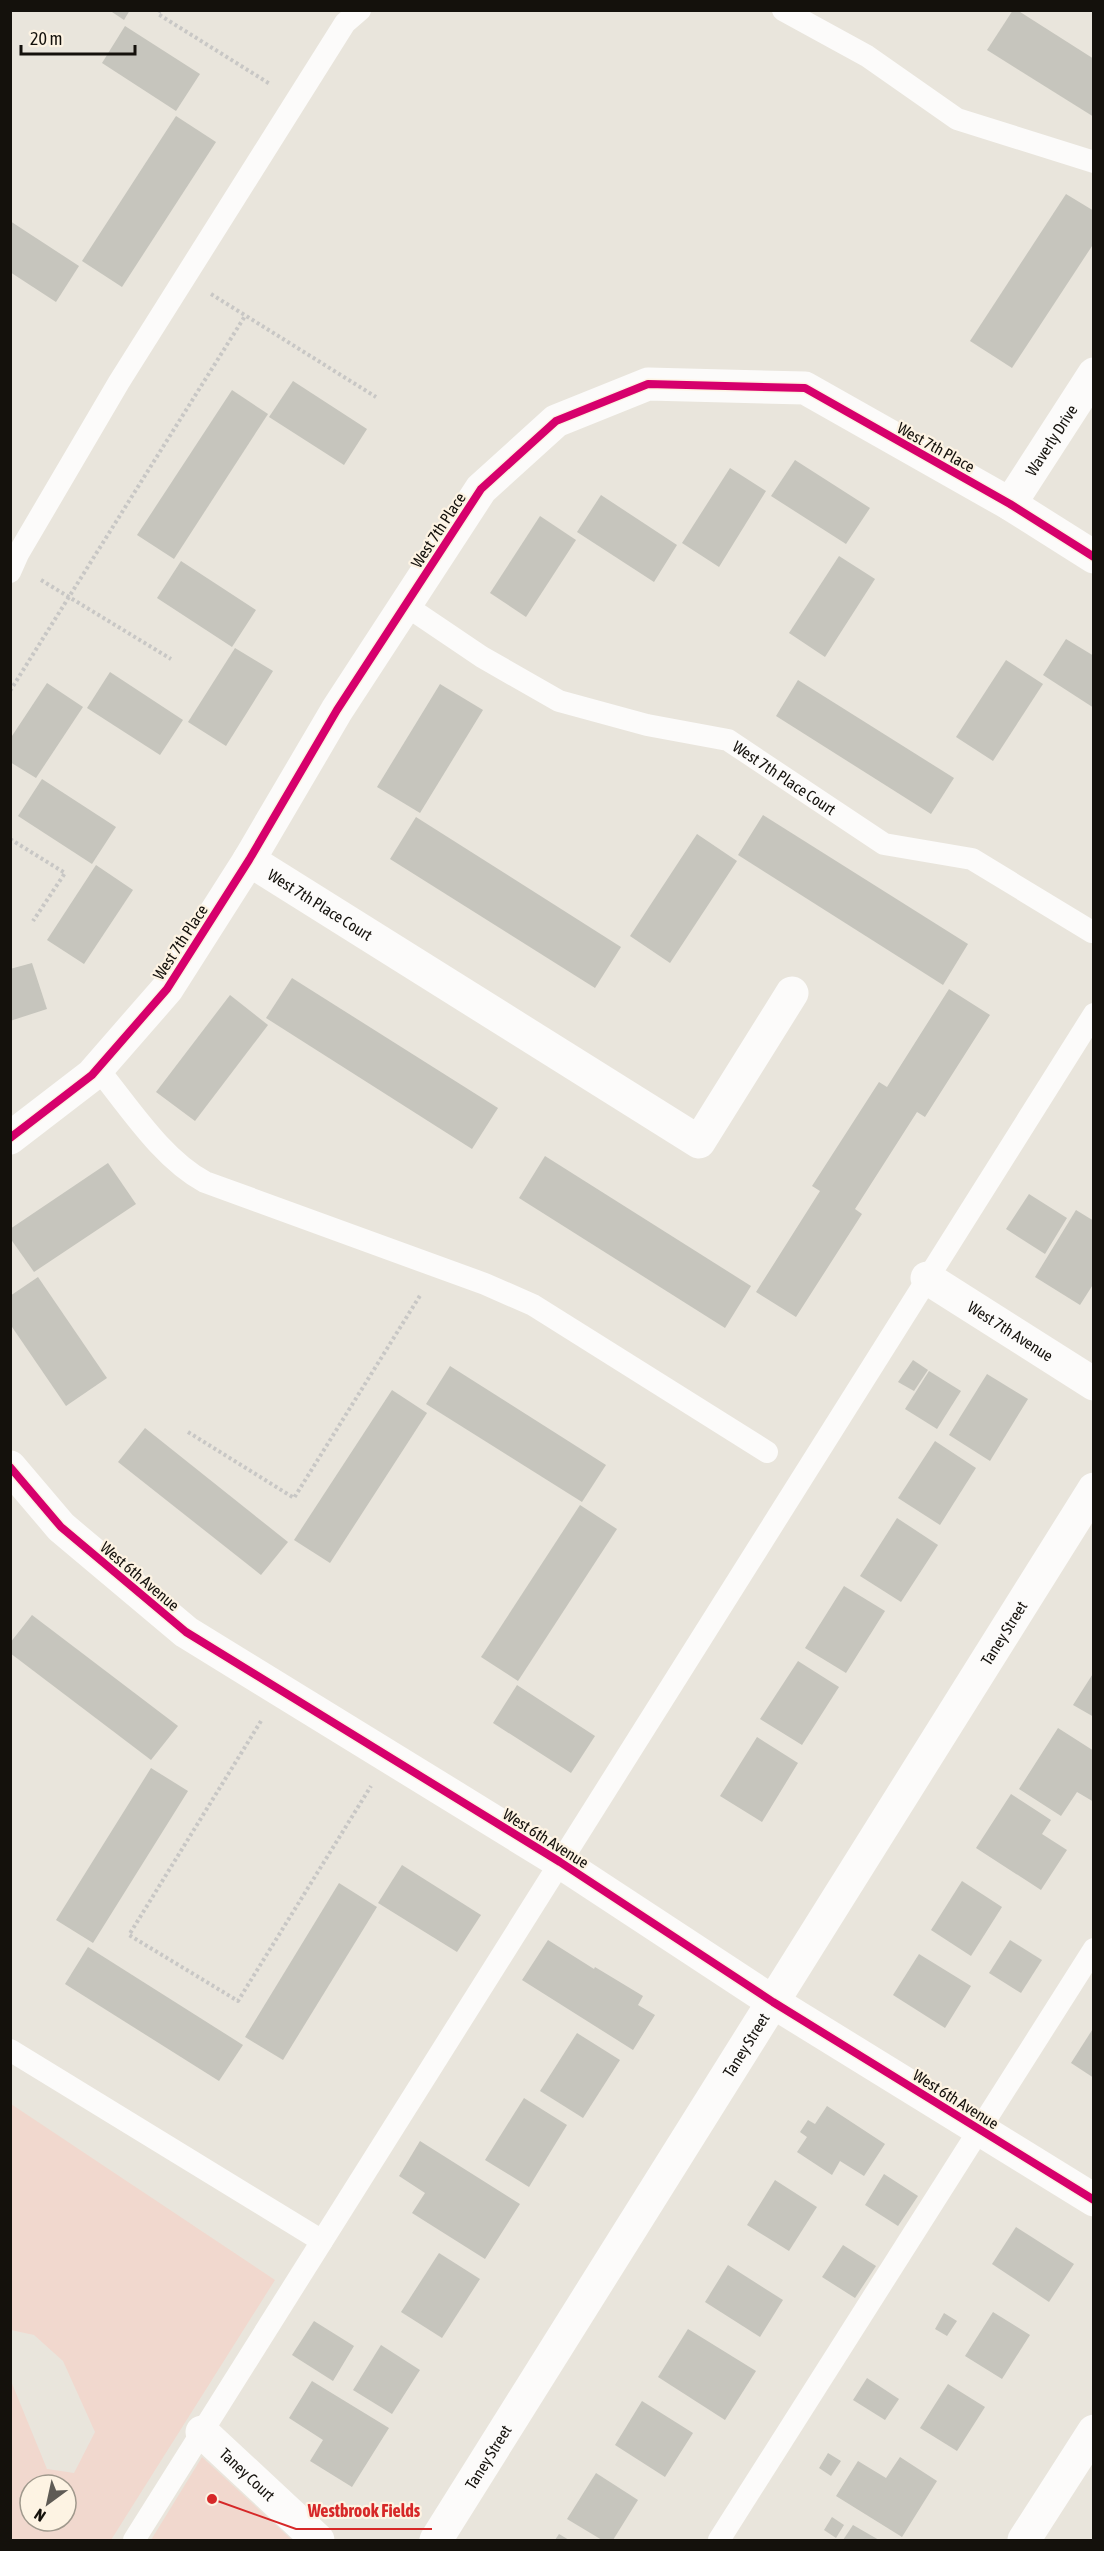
<svg xmlns="http://www.w3.org/2000/svg" width="1104" height="2551" viewBox="0 0 1104 2551" font-family="'Asap Condensed',sans-serif">
	<style>
		.green { fill: #f1d8ce; fill-rule: evenodd }
		.building { fill: #c6c5bd }
		.lines { fill: none; stroke-linecap: round; stroke-linejoin: round }
		.path { stroke: #c8c7c5; stroke-width: 4; stroke-dasharray: 3 3; stroke-linecap: butt }
		.lane { stroke: #fcfbfa; stroke-width: 22 }
		.street { stroke: #fcfbfa; stroke-width: 33 }
		.cycleway-casing { stroke: #fdf3e3; stroke-width: 11 }
		.cycleway { stroke: #d6006c; stroke-width: 8 }
		.labels { text-anchor: middle; dominant-baseline: central; stroke-width: 4.5; stroke-linejoin: round; paint-order: stroke }
		.street-label { font-size: 16px; fill: #14110c; stroke: #fdf3e3 }
		.leader { fill: none; stroke: #d62828; stroke-width: 2 }
		.callout-dot { fill: #d62828; stroke: #fdf3e3; stroke-width: 2 }
		.callout-label { font-size: 18px; text-anchor: middle; font-weight: bold; fill: #d62828; stroke: #fdf3e3; stroke-width: 4.5; stroke-linejoin: round; paint-order: stroke }
	</style>
	<rect width="100%" height="100%" fill="#e9e5dc"/>
	<g class="green">
		<path d="M11,2104L275,2280L111,2540H11V2381L47,2469L74,2473L95,2432L63,2361L34,2335L11,2330ZM30,2485H66V2521H30Z"/>
		<path d="M202,2457L292,2540H151Z"/>
	</g>
	<g class="building">
		<path d="M109,10H130L124,20Z"/>
		<path d="M1013,10H1017L1094,59V117L987,50Z"/>
		<path d="M125,26L200,74L176,111L102,63Z"/>
		<path d="M176,116L216,142L122,287L82,261Z"/>
		<path d="M1066,194L1094,211V243L1012,368L970,341Z"/>
		<path d="M10,221L79,266L56,302L10,272Z"/>
		<path d="M293,381L367,429L344,465L269,417Z"/>
		<path d="M232,390L268,414L174,559L137,535Z"/>
		<path d="M795,460L870,508L846,544L771,496Z"/>
		<path d="M730,468L766,491L719,567L682,543Z"/>
		<path d="M601,495L677,545L654,582L577,532Z"/>
		<path d="M540,516L576,540L526,617L490,593Z"/>
		<path d="M839,556L875,579L825,657L789,633Z"/>
		<path d="M181,561L256,610L232,647L157,598Z"/>
		<path d="M1066,639L1094,656V708L1043,675Z"/>
		<path d="M235,648L273,671L226,746L188,722Z"/>
		<path d="M1006,660L1043,684L993,761L956,737Z"/>
		<path d="M110,672L183,720L160,755L87,708Z"/>
		<path d="M798,680L954,778L931,814L776,716Z"/>
		<path d="M47,683L83,707L36,778L10,762V739Z"/>
		<path d="M440,684L483,710L420,813L377,787Z"/>
		<path d="M42,779L116,827L92,864L18,816Z"/>
		<path d="M763,815L968,944L943,985L738,855Z"/>
		<path d="M416,817L621,947L595,988L390,859Z"/>
		<path d="M697,834L737,861L670,963L630,936Z"/>
		<path d="M96,865L133,890L84,964L47,940Z"/>
		<path d="M32,963L47,1009L10,1021V969Z"/>
		<path d="M292,978L498,1108L472,1149L266,1018Z"/>
		<path d="M949,989L990,1015L925,1117L917,1112L855,1209L862,1214L796,1317L756,1292L820,1191L812,1186L879,1082L887,1087Z"/>
		<path d="M230,995L268,1025L195,1121L156,1092Z"/>
		<path d="M545,1156L751,1286L725,1328L519,1198Z"/>
		<path d="M108,1163L136,1204L34,1272L10,1238V1229Z"/>
		<path d="M1029,1194L1067,1218L1045,1254L1006,1229Z"/>
		<path d="M1076,1210L1094,1221V1283L1080,1305L1035,1277Z"/>
		<path d="M38,1277L107,1378L66,1406L10,1324V1296Z"/>
		<path d="M913,1360L928,1370L914,1391L898,1382Z"/>
		<path d="M450,1366L606,1465L582,1502L426,1404Z"/>
		<path d="M929,1371L961,1391L937,1429L905,1409Z"/>
		<path d="M987,1374L1028,1399L990,1461L949,1435Z"/>
		<path d="M392,1390L427,1413L330,1563L294,1540Z"/>
		<path d="M145,1428L288,1542L261,1575L118,1462Z"/>
		<path d="M935,1441L976,1468L940,1525L898,1498Z"/>
		<path d="M580,1505L617,1529L518,1681L481,1657Z"/>
		<path d="M897,1518L938,1545L901,1602L860,1576Z"/>
		<path d="M844,1586L885,1611L846,1673L805,1648Z"/>
		<path d="M32,1615L178,1726L151,1760L10,1653V1643Z"/>
		<path d="M798,1661L839,1687L802,1745L760,1719Z"/>
		<path d="M1094,1672V1717L1073,1705Z"/>
		<path d="M517,1685L595,1736L571,1773L493,1723Z"/>
		<path d="M1058,1728L1094,1751V1802L1077,1792L1061,1816L1019,1789Z"/>
		<path d="M757,1737L798,1763L762,1822L720,1796Z"/>
		<path d="M151,1768L188,1791L93,1943L56,1920Z"/>
		<path d="M1011,1794L1051,1820L1042,1834L1067,1850L1041,1890L976,1848Z"/>
		<path d="M402,1865L481,1915L457,1952L378,1903Z"/>
		<path d="M962,1881L1002,1907L971,1956L931,1930Z"/>
		<path d="M339,1883L377,1907L283,2060L245,2037Z"/>
		<path d="M548,1940L594,1969L595,1967L643,1996L638,2005L655,2015L633,2050L522,1980Z"/>
		<path d="M1010,1940L1042,1960L1021,1993L989,1973Z"/>
		<path d="M88,1947L243,2045L219,2081L65,1984Z"/>
		<path d="M919,1954L971,1986L945,2028L893,1995Z"/>
		<path d="M1094,2027V2078L1071,2063Z"/>
		<path d="M577,2033L620,2060L583,2118L540,2091Z"/>
		<path d="M524,2098L567,2125L529,2187L485,2160Z"/>
		<path d="M827,2106L885,2144L864,2176L840,2161L832,2175L797,2152L807,2137L800,2132L808,2120L815,2124Z"/>
		<path d="M420,2141L520,2204L485,2259L412,2213L425,2193L399,2176Z"/>
		<path d="M884,2174L918,2196L898,2226L865,2205Z"/>
		<path d="M775,2180L817,2207L789,2251L747,2225Z"/>
		<path d="M1016,2227L1074,2264L1049,2302L992,2264Z"/>
		<path d="M843,2245L876,2266L855,2298L822,2277Z"/>
		<path d="M439,2253L480,2279L442,2338L401,2312Z"/>
		<path d="M728,2265L783,2300L760,2337L705,2302Z"/>
		<path d="M993,2312L1030,2335L1002,2379L965,2356Z"/>
		<path d="M944,2313L957,2321L947,2336L935,2329Z"/>
		<path d="M314,2321L354,2346L333,2381L292,2355Z"/>
		<path d="M688,2329L756,2371L725,2420L658,2377Z"/>
		<path d="M381,2345L420,2370L392,2414L353,2390Z"/>
		<path d="M867,2378L899,2399L885,2420L853,2400Z"/>
		<path d="M312,2381L389,2428L352,2487L310,2461L323,2440L289,2418Z"/>
		<path d="M948,2384L985,2407L957,2451L920,2428Z"/>
		<path d="M642,2401L693,2433L665,2477L615,2445Z"/>
		<path d="M828,2453L841,2461L831,2476L819,2468Z"/>
		<path d="M900,2457L937,2481L902,2537L836,2496L858,2461L886,2478Z"/>
		<path d="M596,2473L638,2500L613,2540H602L567,2519Z"/>
		<path d="M832,2517L844,2525L836,2538L824,2530Z"/>
		<path d="M853,2525L879,2540H843Z"/>
		<path d="M559,2534L569,2540H555Z"/>
	</g>
	<g class="lines">
		<g class="path">
			<path d="M160,10L158,14L270,84"/>
			<path d="M211,294L376,397"/>
			<path d="M41,580L171,659"/>
			<path d="M10,691L245,316"/>
			<path d="M10,839L65,873L33,921"/>
			<path d="M188,1432L294,1498L421,1294"/>
			<path d="M261,1721L129,1935L238,2001L371,1786"/>
		</g>
		<g class="lane">
			<path d="M783,10L867,56L957,119L1094,162"/>
			<path d="M10,572L18,554L119,382L345,23L360,10"/>
			<path id="s1" d="M405,605L482,657L559,701L647,725L728,740L884,844L972,859L1092,932"/>
			<path d="M98,1069C129,1107 162,1159 205,1182L485,1284L533,1305L767,1452"/>
			<path d="M10,2050L322,2241"/>
			<path d="M134,2540L1094,1014"/>
			<path d="M719,2540L1094,1949"/>
		</g>
		<g class="street">
			<path id="s2" d="M1010,504L1094,374"/>
			<path id="s3" d="M249,860L699,1142L792,993"/>
			<path d="M10,1138L92,1075L167,989L249,860L337,710L481,489L556,421L648,384L805,388L1010,504L1094,557"/>
			<path id="s4" d="M927,1278L1094,1384"/>
			<path d="M10,1467L61,1527L186,1632L560,1862L773,2002L1094,2200"/>
			<path id="s5" d="M202,2432L318,2540"/>
			<path id="s6" d="M436,2540L1094,1489"/>
			<path d="M1024,2540L1094,2431"/>
		</g>
		<defs>
			<g id="cycleway">
				<path d="M10,1138L92,1075L167,989L249,860L337,710L481,489L556,421L648,384L805,388L1010,504L1094,557"/>
				<path d="M10,1467L61,1527L186,1632L560,1862L773,2002L1094,2200"/>
			</g>
		</defs>
		<use href="#cycleway" class="cycleway-casing"/>
		<use href="#cycleway" class="cycleway"/>
	</g>
	<g class="labels">
		<g class="street-label">
			<text stroke="none"><textPath href="#s2" startOffset="76">Waverly Drive</textPath></text>
			<text transform="translate(936 447) rotate(29)">West 7th Place</text>
			<text transform="translate(438 530) rotate(-57)">West 7th Place</text>
			<text stroke="none"><textPath href="#s1" startOffset="423">West 7th Place Court</textPath></text>
			<text stroke="none"><textPath href="#s3" startOffset="84">West 7th Place Court</textPath></text>
			<text transform="translate(180 942) rotate(-57)">West 7th Place</text>
			<text stroke="none"><textPath href="#s4" startOffset="99">West 7th Avenue</textPath></text>
			<text transform="translate(140 1576) rotate(40)">West 6th Avenue</text>
			<text stroke="none"><textPath href="#s6" startOffset="1070">Taney Street</textPath></text>
			<text transform="translate(546 1838) rotate(32)">West 6th Avenue</text>
			<text stroke="none"><textPath href="#s6" startOffset="584">Taney Street</textPath></text>
			<text transform="translate(956 2099) rotate(32)">West 6th Avenue</text>
			<text stroke="none"><textPath href="#s6" startOffset="98">Taney Street</textPath></text>
			<text stroke="none"><textPath href="#s5" startOffset="62">Taney Court</textPath></text>
		</g>
	</g>
	<path class="leader" d="M212 2499L296 2529H432"/>
	<circle class="callout-dot" cx="212" cy="2499" r="6"/>
	<g class="callout-label">
		<text x="364" y="2517">Westbrook Fields</text>
	</g>
	<rect width="1104" height="2551" fill="none" stroke="#14110c" stroke-width="24"/>
	<g transform="translate(48 2503) rotate(213)"><circle r="28" fill="#fdf3e3" stroke="#a0998d" stroke-width="1.5"/>
	<path d="M0-4.5L10 22L0 15L-10 22Z" fill="#5f5b55"/>
	<text y="-9" font-size="16" font-weight="bold" text-anchor="middle" fill="#14110c">N</text>
	</g>
	<path d="M21 45v9h114v-9" fill="none" stroke="#14110c" stroke-width="3"/>
	<text x="30" y="45" font-size="18" fill="#14110c" stroke="#fdf3e3" stroke-width="4.5" paint-order="stroke">20 m</text>
</svg>
